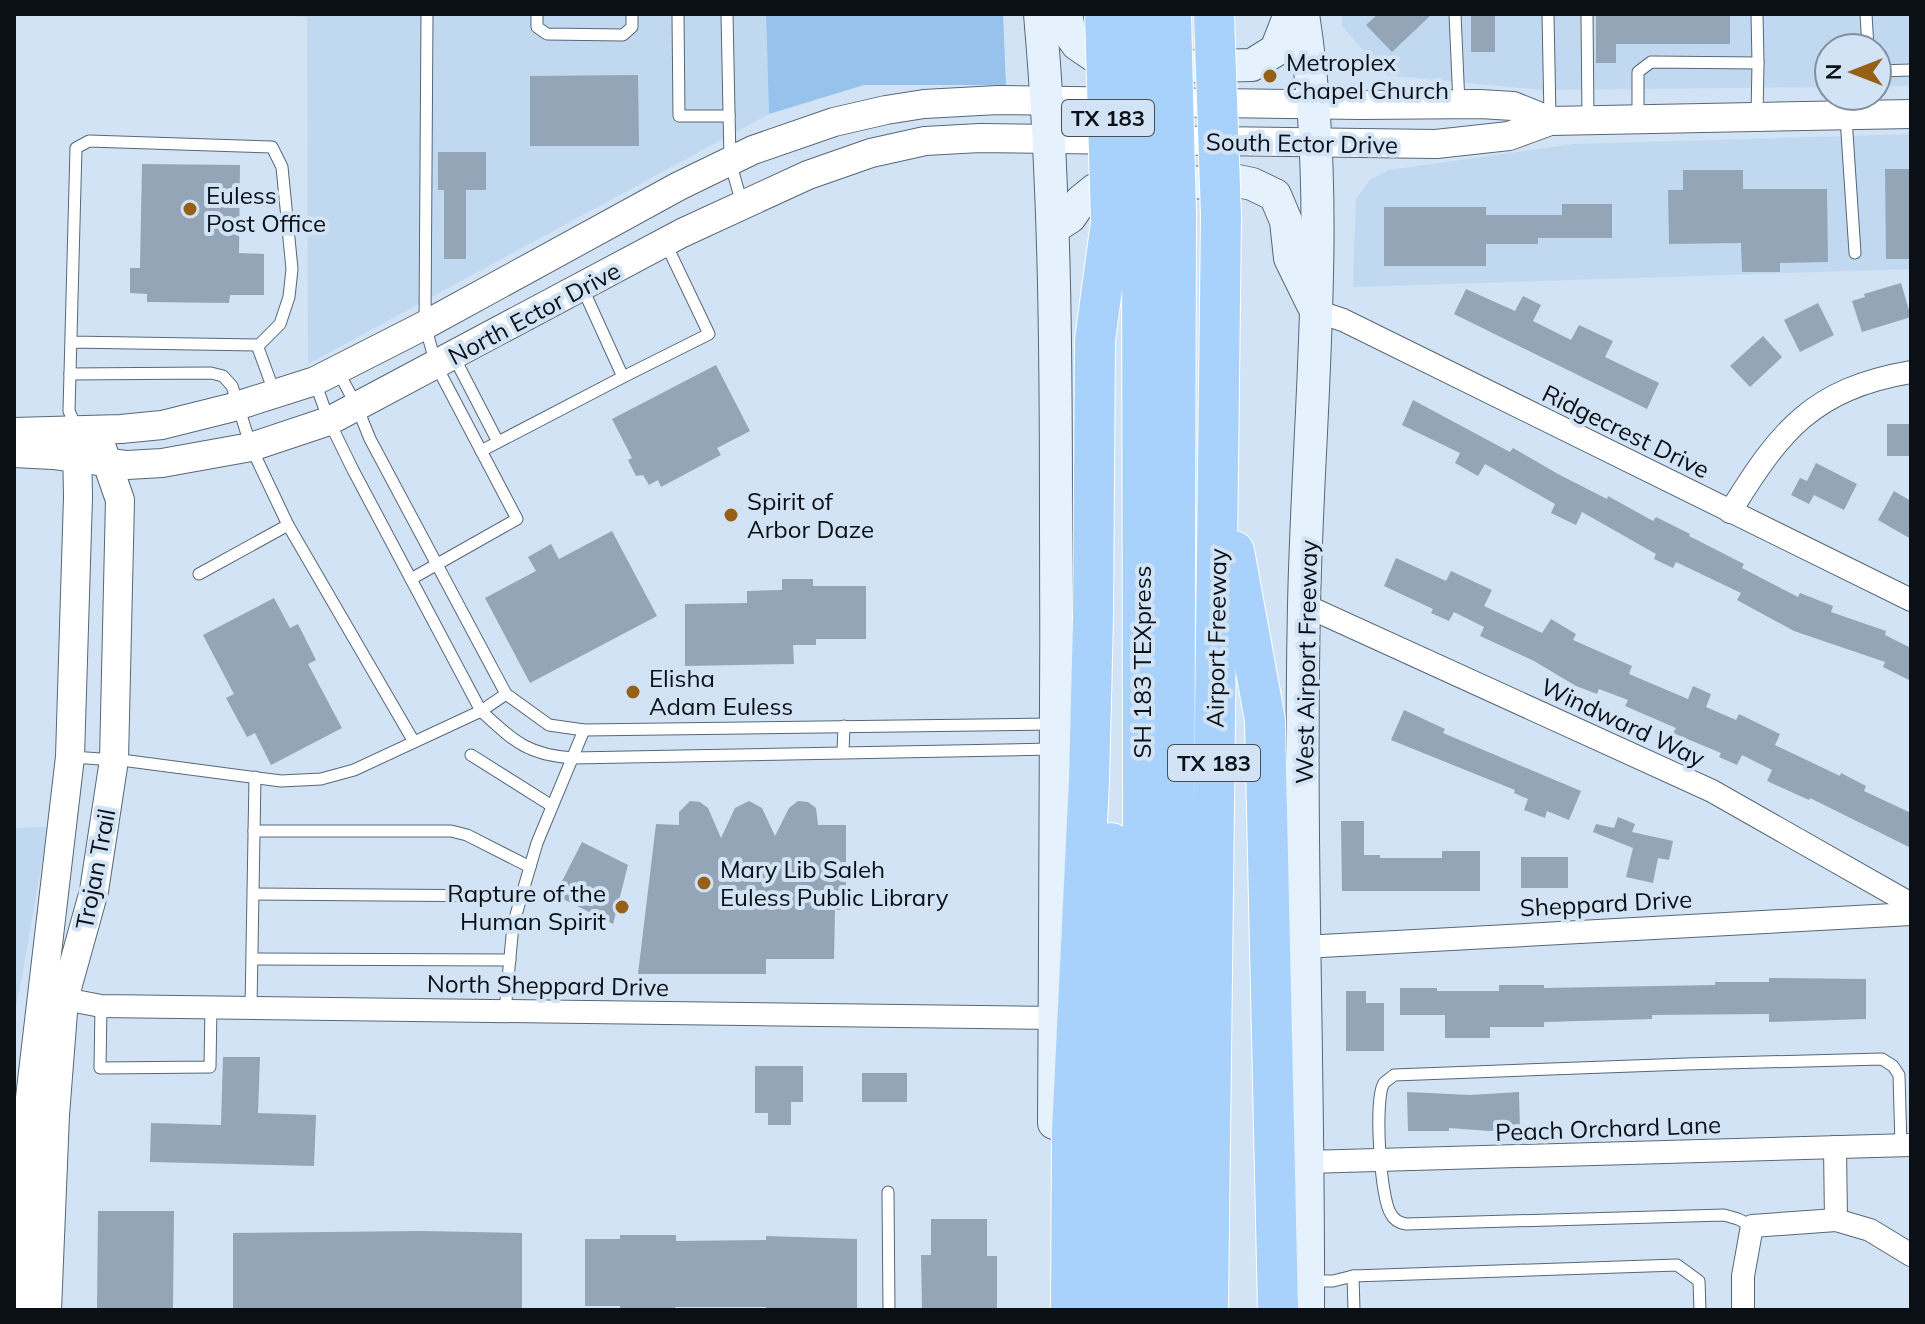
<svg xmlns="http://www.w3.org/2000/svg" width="1925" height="1324" viewBox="0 0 1925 1324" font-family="Mulish,sans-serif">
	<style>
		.built { fill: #c1d9f0 }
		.green { fill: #97c2ec }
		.building { fill: #94a5b7 }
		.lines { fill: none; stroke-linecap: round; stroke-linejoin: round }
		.service-casing { stroke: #576777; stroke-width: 13 }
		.minor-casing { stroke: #576777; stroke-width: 24 }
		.tertiary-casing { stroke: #576777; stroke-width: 30 }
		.secondary-casing { stroke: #576777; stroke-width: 34 }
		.motorway-casing { stroke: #fff; stroke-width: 42 }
		.service { stroke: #fff; stroke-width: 11 }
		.minor { stroke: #fff; stroke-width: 22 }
		.tertiary { stroke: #fff; stroke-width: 28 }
		.secondary { stroke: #e5f2fe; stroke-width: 32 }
		.motorway { stroke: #a8d2fc; stroke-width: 40 }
		.motorway-bridge-casing { stroke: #fff; stroke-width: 42; stroke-linecap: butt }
		.motorway-bridge { stroke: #a8d2fc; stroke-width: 40 }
		.poi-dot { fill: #966017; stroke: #d1e3f5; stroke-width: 3 }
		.labels { text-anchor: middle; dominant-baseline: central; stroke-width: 8; stroke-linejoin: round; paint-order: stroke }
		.shield { fill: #d1e3f5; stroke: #464f59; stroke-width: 2 }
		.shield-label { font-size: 22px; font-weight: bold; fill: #0a1016 }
		.poi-label { font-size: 24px; fill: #0a1016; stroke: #d1e3f5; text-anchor: start }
		.street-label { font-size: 24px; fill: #0a1016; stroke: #d1e3f5 }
	</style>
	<rect width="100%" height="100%" fill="#d1e3f5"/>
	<g class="built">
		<path d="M259,14H766L769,114L308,364L307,17Z"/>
		<path d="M1342,14H1911V86H1877V48H1829V87L1542,90L1385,75L1342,26Z"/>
		<path d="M1911,134V269L1353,287L1356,199L1370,180L1389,170L1573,144Z"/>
		<path d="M48,827L23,971L14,1017V828Z"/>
	</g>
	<path class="green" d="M766,14H1003L1006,85H864L769,114Z"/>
	<g class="building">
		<path d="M1378,14H1432L1392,52L1366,25Z"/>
		<rect x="1471" y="14" width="24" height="38"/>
		<path d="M1596,14H1730V44H1616V63H1596Z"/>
		<path d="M638,75L639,146H530V76Z"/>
		<path d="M438,152H486V190H466V259H444V190H438Z"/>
		<path d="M142,164L240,165L239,253L264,254V295H230L229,303L147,302V294L130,293V268H140Z"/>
		<path d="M1885,169H1911V259H1886Z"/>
		<path d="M1683,170H1743V189H1827L1828,262L1780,263V272H1742L1741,243L1669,244L1668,190H1683Z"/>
		<path d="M1562,204H1612V238H1538V244H1486V266H1384V207H1486V215H1562Z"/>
		<path d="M1901,283L1911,317L1862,332L1852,301L1865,297L1864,294Z"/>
		<path d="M1466,289L1515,311L1523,296L1541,305L1533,321L1571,340L1579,325L1613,341L1605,357L1659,383L1647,409L1454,314Z"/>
		<path d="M1818,303L1834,335L1800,352L1784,320Z"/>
		<path d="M1763,336L1782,357L1750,387L1730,366Z"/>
		<path d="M716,365L750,431L717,448L721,455L661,487L658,480L649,485L643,475L636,476L628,460L632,458L612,419Z"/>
		<path d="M1413,400L1510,452L1513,448L1558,474L1607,499L1608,496L1653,521L1656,517L1690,534L1689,536L1744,564L1742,568L1798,597L1800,593L1833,606L1831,612L1886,631L1885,635L1911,648V681L1883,667L1885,662L1794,631L1737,600L1741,593L1676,562L1673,568L1654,559L1656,554L1582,512L1576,525L1551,513L1555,504L1485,464L1478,476L1455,463L1460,453L1402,425Z"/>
		<rect x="1887" y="424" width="24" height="32"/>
		<path d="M1816,463L1857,484L1844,510L1814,495L1809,504L1791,495L1800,478L1807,481Z"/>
		<path d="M1894,491L1911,501V539L1878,520Z"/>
		<path d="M612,531L657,616L530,683L485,598L536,571L528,557L551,544L559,559Z"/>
		<path d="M1396,558L1446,581L1451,571L1492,590L1484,606L1542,633L1551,619L1576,634L1573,640L1632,666L1629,674L1688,699L1693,686L1711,694L1706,707L1736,720L1739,714L1780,734L1775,745L1840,776L1841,773L1866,786L1864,791L1911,813V848L1810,798L1809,800L1767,781L1772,770L1742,755L1737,765L1719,757L1721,753L1673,733L1676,728L1625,706L1628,700L1599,689L1597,694L1576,686L1534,661L1480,636L1484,627L1454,612L1449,621L1431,613L1433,609L1384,586Z"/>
		<path d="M782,579H813V586H866V639H816V645H793L794,664L685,666V604L747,603V591L782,590Z"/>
		<path d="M274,598L290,628L298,624L316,660L308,664L342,728L271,765L255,733L247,737L226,698L234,694L203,635Z"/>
		<path d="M1404,710L1445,729L1443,733L1581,791L1569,820L1547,811L1545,818L1524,810L1528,799L1514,793L1515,790L1391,740Z"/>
		<path d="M690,801L700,802L708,808L721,838L735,808L749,801L762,808L775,836L789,808L798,801L808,802L816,808L818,825H846V910H835L834,959H766V974H638L656,824L679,825V812Z"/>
		<path d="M1618,817L1635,824L1632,832L1673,841L1669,860L1658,858L1653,883L1626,877L1633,848L1593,832L1596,824L1614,828Z"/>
		<path d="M1341,821H1364V855H1380V858H1442V851H1480V891H1342Z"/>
		<path d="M582,842L628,865L613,924L555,895Z"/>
		<rect x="1521" y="857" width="47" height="31"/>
		<path d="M1769,978L1866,979V1019L1769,1022V1014L1652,1015V1019L1544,1022V1027H1490V1038H1445V1015H1400V988H1437V991H1499V985H1544V988L1715,985V982H1769Z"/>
		<path d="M1346,991H1366V1003H1384V1051H1346Z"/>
		<path d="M223,1057H260L258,1113L316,1115L314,1166L150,1162L151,1123L221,1125Z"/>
		<path d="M755,1066H803V1102H791V1125H768V1113H755Z"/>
		<rect x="862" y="1073" width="45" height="29"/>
		<path d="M1407,1092L1470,1095L1519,1092L1520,1129L1490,1131L1449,1128V1131H1408Z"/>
		<path d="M98,1211H174L173,1310H97Z"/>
		<path d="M931,1219H987V1256H997V1310H922L921,1255H931Z"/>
		<path d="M422,1231L522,1233V1310L233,1309V1233Z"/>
		<path d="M620,1235H676V1241L766,1240V1236L857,1239V1308L766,1310V1307H675V1310H620V1306H585V1239H620Z"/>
	</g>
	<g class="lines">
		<defs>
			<g id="service">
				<path d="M537,14V27L547,34L623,35L632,27V14"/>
				<path d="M678,14L679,116H729"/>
				<path d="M727,14L730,161L742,204"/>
				<path d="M1455,14L1459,104"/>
				<path d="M1548,14L1550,117"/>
				<path d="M1587,14L1588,120"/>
				<path d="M1757,14L1758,63"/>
				<path d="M1866,14L1868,48"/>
				<path d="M1877,71L1911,70"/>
				<path d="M1846,118L1855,253"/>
				<path d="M1638,119V72L1651,62L1758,63L1757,115"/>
				<path d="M71,342L259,345L280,324L289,297L292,269L282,167L272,147L89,141L76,148L69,411L77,429"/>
				<path d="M257,345L275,394"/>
				<path d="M454,357L498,442"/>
				<path d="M338,371L357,407L370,439L506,694L549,725L584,730L1052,724"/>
				<path d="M70,374L211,373L223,376L232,386L251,447L288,525L414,742"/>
				<path d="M623,377L709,334L666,244"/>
				<path d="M315,382L329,421L353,470L481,711C514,741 527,755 573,758L1052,749"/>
				<path d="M481,451L623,377L582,287"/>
				<path d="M199,574L288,525"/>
				<path d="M411,579L517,519L436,365L425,325L427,14"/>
				<path d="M843,752L844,726"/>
				<path d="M471,755L552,806"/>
				<path d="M72,757L129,761L281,781L321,779L354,770L481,711L506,694"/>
				<path d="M254,831H451L467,835L530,867"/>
				<path d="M254,894L521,896"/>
				<path d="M253,959L510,960"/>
				<path d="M101,1006L100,1068L210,1067L211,1007"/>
				<path d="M251,1008L255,777"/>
				<path d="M505,1011L513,925L537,843L584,730"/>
				<path d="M888,1192L889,1310"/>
				<path d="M1752,1226L1738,1219L1724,1215L1406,1224C1400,1223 1394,1220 1391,1214C1380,1199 1374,1098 1384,1083C1387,1080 1391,1078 1394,1075L1686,1064L1882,1059L1893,1066L1899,1075L1901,1146"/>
				<path d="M1353,1276L1354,1310"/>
				<path d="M1310,1281H1333L1353,1276L1677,1265L1699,1281L1700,1310"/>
			</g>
			<g id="minor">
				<path d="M1316,311L1343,320L1911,600"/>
				<path d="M1730,512C1780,431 1812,389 1911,372"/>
				<path d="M1304,605L1712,791L1911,904"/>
				<path d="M1303,947L1911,914"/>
				<path d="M49,996L101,1006L1055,1018"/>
				<path d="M1835,1147L1836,1220"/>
				<path d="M1307,1162L1911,1145"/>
				<path d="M1743,1310V1276L1752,1226L1836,1220L1870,1230L1911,1255"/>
			</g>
			<g id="tertiary">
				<path d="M14,432L121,429L162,425L230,408L315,381L425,325L679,186L753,150L834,122L886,110L924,104L998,100L1361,105L1480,104L1513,106L1550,121"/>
				<path d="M14,453L53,455L127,465L162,463L251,447L329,421L682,233L808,175L871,153L925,141L980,138L1436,144L1509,136L1550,121L1911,114"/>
				<path d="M25,1310L28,1115L70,757L78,497L77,442"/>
				<path d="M47,1310L55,1115L64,999L94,891L114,760L120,500L102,448"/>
			</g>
			<g id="secondary">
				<path d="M1040,14C1055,184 1056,353 1056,523C1057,723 1055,923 1054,1123"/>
				<path d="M1066,14L1070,34L1077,44L1093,55L1125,68L1252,65L1276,50L1290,14"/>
				<path d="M1303,14C1333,210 1308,409 1304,606C1299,841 1309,1075 1308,1310"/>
				<path d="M1053,228L1070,217L1081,201L1096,189L1127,185L1238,181L1252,184L1275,195L1286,221L1290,258L1313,305"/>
			</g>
			<g id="motorway">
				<path d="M1142,217L1144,1310"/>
				<path d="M1234,551L1265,720L1278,1310"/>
				<path d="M1111,843V1310"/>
				<path d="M1071,1310L1072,1132L1089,781L1093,618L1095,340L1111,223"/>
				<path d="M1173,1310L1176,214"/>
				<path d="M1208,1310L1221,216"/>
			</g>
		</defs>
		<use href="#service" class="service-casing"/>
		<use href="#minor" class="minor-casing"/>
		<use href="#tertiary" class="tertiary-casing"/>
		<use href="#secondary" class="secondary-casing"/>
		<use href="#motorway" class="motorway-casing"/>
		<use href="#service" class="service"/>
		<use href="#minor" class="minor"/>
		<use href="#tertiary" class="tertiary"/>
		<use href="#secondary" class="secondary"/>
		<use href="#motorway" class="motorway"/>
		<defs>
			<g id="motorway-bridge">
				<path d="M1105,14L1111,223"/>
				<path d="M1133,14L1142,217"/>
				<path d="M1171,14L1176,214"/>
				<path d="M1214,14L1221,216"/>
			</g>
		</defs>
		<use href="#motorway-bridge" class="motorway-bridge-casing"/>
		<use href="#motorway-bridge" class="motorway-bridge"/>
	</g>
	<g class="poi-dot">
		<circle cx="1270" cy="76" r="8"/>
		<circle cx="190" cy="209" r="8"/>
		<circle cx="731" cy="515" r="8"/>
		<circle cx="633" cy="692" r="8"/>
		<circle cx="704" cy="883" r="8"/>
		<circle cx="622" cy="907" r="8"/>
	</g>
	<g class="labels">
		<g class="shield">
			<rect x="1062" y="100" width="92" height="36" rx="6"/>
			<rect x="1168" y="745" width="92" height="36" rx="6"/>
		</g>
		<g class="shield-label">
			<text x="1108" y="118">TX 183</text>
			<text x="1214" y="763">TX 183</text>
		</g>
		<g class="poi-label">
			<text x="1286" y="62">Metroplex<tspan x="1286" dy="28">Chapel Church</tspan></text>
			<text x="206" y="195">Euless<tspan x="206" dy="28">Post Office</tspan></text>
			<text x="747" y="501">Spirit of<tspan x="747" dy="28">Arbor Daze</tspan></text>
			<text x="649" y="678">Elisha<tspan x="649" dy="28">Adam Euless</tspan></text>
			<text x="720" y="869">Mary Lib Saleh<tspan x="720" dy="28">Euless Public Library</tspan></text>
			<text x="606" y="893" text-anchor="end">Rapture of the<tspan x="606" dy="28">Human Spirit</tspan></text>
		</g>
		<g class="street-label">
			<text transform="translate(1302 143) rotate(1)">South Ector Drive</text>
			<text transform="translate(534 313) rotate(-28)">North Ector Drive</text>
			<text transform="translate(1626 431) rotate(26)">Ridgecrest Drive</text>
			<text transform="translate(1216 638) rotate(-89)">Airport Freeway</text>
			<text transform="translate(1142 662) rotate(-90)">SH 183 TEXpress</text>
			<text transform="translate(1306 662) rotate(-89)">West Airport Freeway</text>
			<text transform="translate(1623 722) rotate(25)">Windward Way</text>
			<text transform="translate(95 869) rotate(-79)">Trojan Trail</text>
			<text transform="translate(1606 903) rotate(-3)">Sheppard Drive</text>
			<text transform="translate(548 985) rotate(1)">North Sheppard Drive</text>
			<text transform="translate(1608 1128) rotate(-2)">Peach Orchard Lane</text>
		</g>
	</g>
	<rect width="1925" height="1324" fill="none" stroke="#0a1016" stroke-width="32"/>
	<g transform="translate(1853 72) rotate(270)"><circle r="38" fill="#d1e3f5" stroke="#818f9c" stroke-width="2"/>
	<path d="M0-6L14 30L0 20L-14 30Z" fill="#966017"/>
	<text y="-12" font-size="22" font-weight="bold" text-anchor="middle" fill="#0a1016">N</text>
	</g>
</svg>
